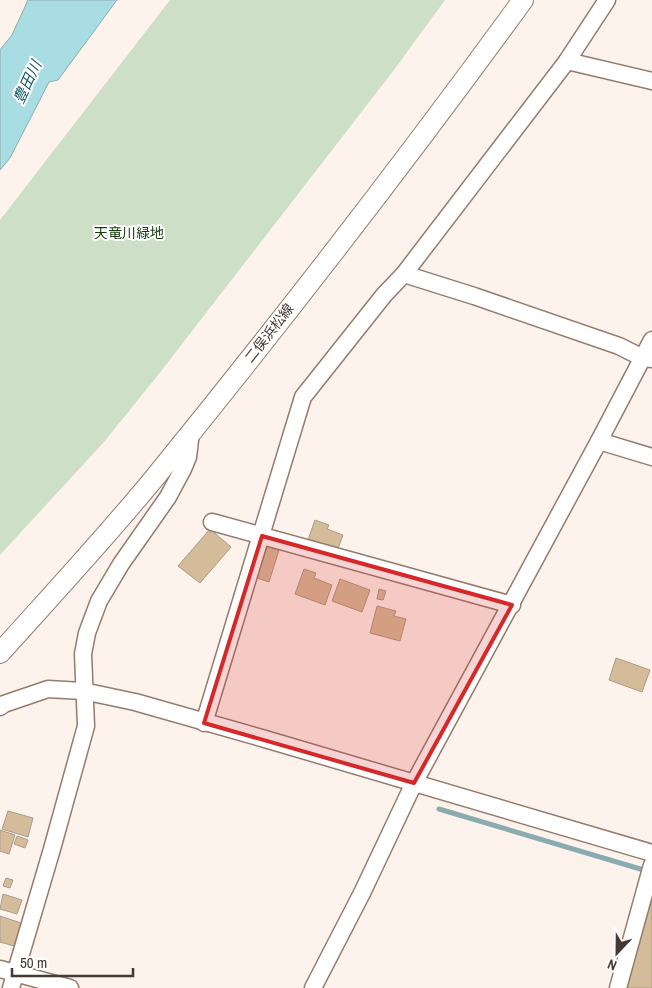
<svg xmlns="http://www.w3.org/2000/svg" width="652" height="988" viewBox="0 0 652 988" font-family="'Archivo Narrow','Noto Sans JP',sans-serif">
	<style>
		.green { fill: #cde0c7 }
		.water { fill: #a9dde4; stroke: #8bacaf }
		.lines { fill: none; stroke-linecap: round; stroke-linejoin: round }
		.stream { stroke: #8bacaf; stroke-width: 5 }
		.building { fill: #d4bc9a; stroke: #ab9b85 }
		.minor-casing { stroke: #947c6d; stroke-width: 19 }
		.major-casing { stroke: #947c6d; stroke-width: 22 }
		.minor { stroke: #fff; stroke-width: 16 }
		.major { stroke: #fff; stroke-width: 20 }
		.marked { fill: #d62828; fill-opacity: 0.2; stroke: #d62828; stroke-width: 4; stroke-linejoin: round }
		.labels { text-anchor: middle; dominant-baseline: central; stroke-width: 4; stroke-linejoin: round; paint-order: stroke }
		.park-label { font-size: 14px; fill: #15390a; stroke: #fff }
		.street-label { font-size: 14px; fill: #443933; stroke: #fff }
		.water-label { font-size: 15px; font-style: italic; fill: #125962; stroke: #fff }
	</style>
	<rect width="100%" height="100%" fill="#fef3ec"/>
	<path class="green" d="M170,0H445L394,70L158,375L104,442L0,555V220Z"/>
	<path class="water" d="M28,0H117L58,80L49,82L10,158L0,170V50L12,35Z"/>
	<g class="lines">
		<path class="stream" d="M439,809L647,871"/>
	</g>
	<g class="building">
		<path d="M315,520L329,525L327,529L343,535L337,551L308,540Z"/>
		<path d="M210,529L231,547L200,583L178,566Z"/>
		<path d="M266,546L279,550L269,582L257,578Z"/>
		<path d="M304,569L316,573L314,578L332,585L325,605L295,594Z"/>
		<path d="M340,579L370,590L362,612L332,601Z"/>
		<path d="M379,589L386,591L383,600L377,599Z"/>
		<path d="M377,606L396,611L394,616L406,619L400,641L370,633Z"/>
		<path d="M616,658L650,670L642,692L609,680Z"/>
		<path d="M8,811L33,818L28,837L2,829Z"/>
		<path d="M0,830L15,835L9,854L0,851Z"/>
		<path d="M17,836L28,840L25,848L14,844Z"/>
		<path d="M6,878L13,880L10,888L3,886Z"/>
		<path d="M3,894L22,900L17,914L0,909Z"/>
		<path d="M652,897V988H625Z"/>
		<path d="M0,916L21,923L14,946L0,942Z"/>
	</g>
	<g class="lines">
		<defs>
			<g id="minor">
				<path d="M567,61L652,81"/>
				<path d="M404,274L474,296L619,346L643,358L652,359"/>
				<path d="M599,441L652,457"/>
				<path d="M212,522L512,605"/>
				<path d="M0,707L4,704L48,689L83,691L135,702L265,739L652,853"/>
				<path d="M204,723L303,397L384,295L404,274L567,61L607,0"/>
				<path d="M0,969L70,988"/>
				<path d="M11,988L52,849L86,726L83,654L87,633L99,601L121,564L168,497L183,469L188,457L191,432"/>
				<path d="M313,988L362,893L414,783L599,441L652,340"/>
				<path d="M618,988L652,865"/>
			</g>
			<path id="major" d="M0,653C52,595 106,537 156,476C282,321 405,162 523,0"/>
		</defs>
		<use href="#minor" class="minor-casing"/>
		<use href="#major" class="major-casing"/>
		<use href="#minor" class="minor"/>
		<use href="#major" class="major"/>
	</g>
	<path class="marked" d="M262,536L512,605L414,783L204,723Z"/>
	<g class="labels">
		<g class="park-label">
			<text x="129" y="233">天竜川緑地</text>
		</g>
		<g class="street-label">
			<text transform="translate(269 333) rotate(-52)">二俣浜松線</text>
		</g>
		<g class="water-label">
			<text transform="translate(27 82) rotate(-65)">豊田川</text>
		</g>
	</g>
	<g transform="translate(617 953) rotate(202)" stroke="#ffffff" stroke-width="4" paint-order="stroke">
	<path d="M0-4L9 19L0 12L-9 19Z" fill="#443933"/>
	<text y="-8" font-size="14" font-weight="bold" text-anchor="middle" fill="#443933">N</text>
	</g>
	<path d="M12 968v8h121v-8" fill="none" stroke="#443933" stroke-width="2.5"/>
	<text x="20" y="968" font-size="15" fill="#443933" stroke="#ffffff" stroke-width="4" paint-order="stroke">50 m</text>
</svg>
